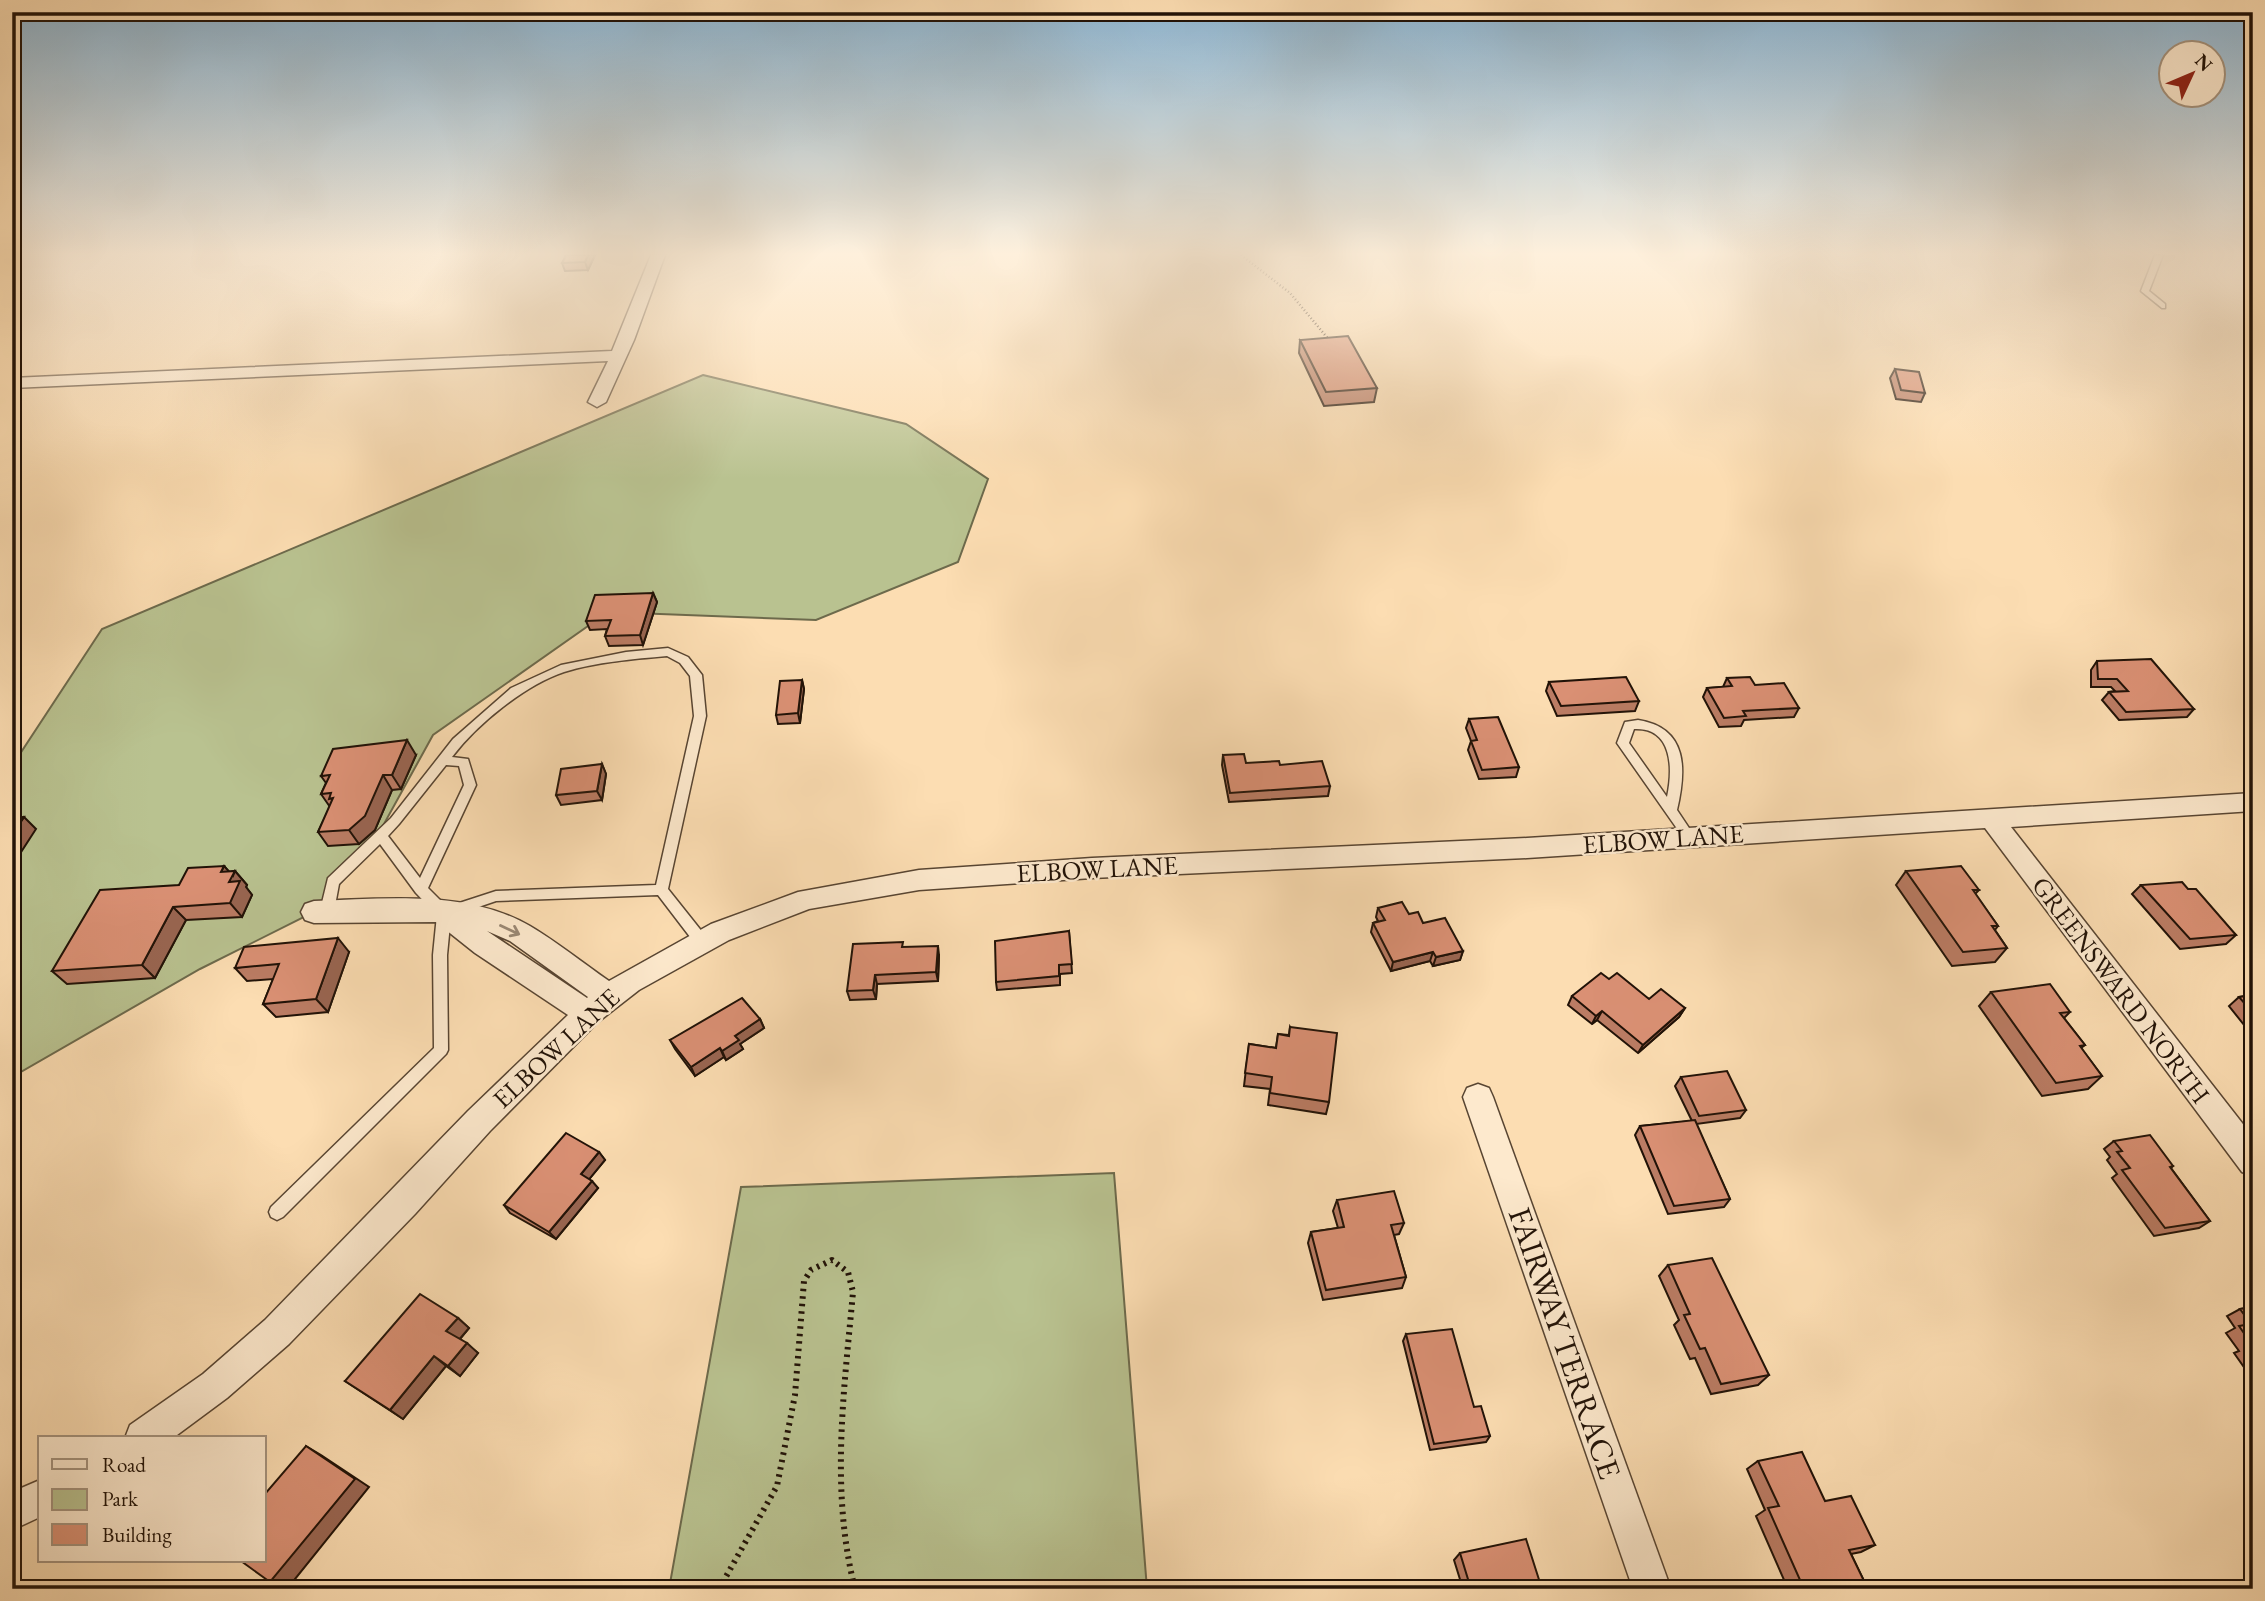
<svg xmlns="http://www.w3.org/2000/svg" width="2265" height="1601" viewBox="0 0 2265 1601" font-family="'EB Garamond',serif">
	<style>
		.green { fill: #b9c290; stroke: #6d6a4c; stroke-width: 2 }
		.lines { fill: none; stroke-linecap: round; stroke-linejoin: round }
		.lane-casing { stroke: #584532; stroke-width: 3 }
		.street-casing { stroke: #584532; stroke-width: 3 }
		.path-far1 { stroke: #211207; stroke-width: 2.5; stroke-dasharray: 1 2.5; stroke-linecap: butt }
		.path { stroke: #211207; stroke-width: 6; stroke-dasharray: 2.5 5; stroke-linecap: butt }
		.lane { fill: #fde9cd; fill-rule: evenodd }
		.street { fill: #fde9cd; fill-rule: evenodd }
		.wall { fill: #bb7c64; stroke: #211207; stroke-width: 2 }
		.shaded-wall { fill: #996551; stroke: #211207; stroke-width: 2 }
		.building { fill: #da9074; stroke: #211207; stroke-width: 2 }
		.oneway { stroke: #9a8874 }
		.labels { text-anchor: middle; dominant-baseline: central; stroke-width: 5; stroke-linejoin: round; paint-order: stroke }
		.street-label { font-size: 26px; fill: #211207; stroke: #fde9cd }
		.near-street-label { font-size: 32px; fill: #211207; stroke: #fde9cd }
	</style>
	<rect width="100%" height="100%" fill="#fcddb2"/>
	<filter id="stains"><feTurbulence type="fractalNoise" baseFrequency=".00286" numOctaves="4"/><feColorMatrix values="0 0 0 0 .2 0 0 0 0 .09 0 0 0 0 .02 0 0 0 .5 -.17"/></filter>
	<radialGradient id="worn" r=".72"><stop offset=".6" stop-color="#630" stop-opacity="0"/><stop offset="1" stop-color="#630" stop-opacity=".3"/></radialGradient>
	<g class="green">
		<path d="M703,375L906,424L988,479L958,562L816,620L608,612L433,735L368,853L314,912L200,969L12,1077V766L102,629Z"/>
		<path d="M1114,1173L1147,1589H669L741,1187Z"/>
	</g>
	<g class="lines">
		<defs>
			<g id="lane">
				<path d="M2155,255H2163L2149,291L2165,304V308H2162L2141,291Z"/>
				<path d="M668,648L688,657L702,675L706,716L668,889L707,938L709,942L707,946L702,948L697,946L658,895L496,901L455,915L451,914L447,955L448,1050L446,1054L283,1217L277,1220L271,1217L269,1212L271,1207L434,1048L433,955L437,915L416,893L380,844L339,884L334,911L332,915L327,916L322,915L320,911L328,878L391,818L453,739L511,688L561,665L626,652ZM667,656L680,663L690,676L694,716L656,885L496,891L450,906L449,909L428,888L476,785L468,759L452,757C477,724 525,685 564,672C596,662 634,659 667,656ZM446,765L459,766L464,785L420,878L388,836L399,824Z"/>
				<path d="M1638,720C1689,728 1686,771 1677,810L1695,837L1693,840H1685L1617,743L1625,722ZM1634,729C1673,727 1673,769 1667,797L1629,743Z"/>
			</g>
			<g id="street">
				<path d="M651,255H665L634,340L606,402L597,407L588,402L608,361L12,388V378L612,351Z"/>
				<path d="M2253,793V811L2011,827L2253,1137V1176L2242,1172L1985,828L1527,858L1092,878L919,890L809,909L729,940L639,990L598,1022L490,1131L415,1214L289,1344L227,1398L173,1438H125L130,1425L203,1374L265,1320L468,1111L568,1015L475,953L436,922L314,923L305,920L301,912L305,904L314,901C384,899 466,889 530,926C557,942 583,963 609,981L711,924L798,892L919,870L1092,858L1527,838ZM487,931L510,941L588,997L587,998Z"/>
				<path d="M1478,1084L1489,1088L1493,1097L1671,1589H1633L1463,1097L1467,1088Z"/>
				<path d="M40,1480V1517L12,1530V1492Z"/>
			</g>
		</defs>
		<use href="#lane" class="lane-casing"/>
		<use href="#street" class="street-casing"/>
		<path class="path-far1" d="M1241,255L1290,293L1330,341"/>
		<path class="path" d="M719,1589L777,1486L795,1395L804,1281L811,1270L832,1260L848,1272L853,1292C844,1392 830,1490 855,1589"/>
		<use href="#lane" class="lane"/>
		<use href="#street" class="street"/>
	</g>
	<g class="wall">
		<path d="M595,255L588,270L565,271L562,263Z"/>
		<path d="M1300,340L1377,388L1374,402L1324,406L1299,353Z"/>
		<path d="M1895,369L1925,393L1921,402L1896,399L1890,378Z"/>
		<path d="M653,593L657,602L643,645L609,646L605,636L607,629L590,630L586,621Z"/>
		<path d="M2097,661L2194,709L2187,717L2119,720L2102,700L2109,692L2115,691L2111,687H2091V670Z"/>
		<path d="M1727,678L1755,685L1799,708L1794,717L1744,720L1741,726L1719,727L1703,697L1707,688L1723,687Z"/>
		<path d="M802,680L804,689L800,723L778,724L776,715Z"/>
		<path d="M1549,682L1639,701L1635,711L1557,716L1546,691Z"/>
		<path d="M1469,719L1519,767L1516,777L1479,779L1468,750L1471,741L1466,728Z"/>
		<path d="M416,755L401,789L392,790L375,830L359,844L328,846L318,832L330,807L321,794L326,783L321,776Z"/>
		<path d="M1223,755L1246,763L1280,765L1330,786L1328,796L1229,802L1222,765Z"/>
		<path d="M602,764L606,774L602,800L561,805L556,795Z"/>
		<path d="M224,866L229,872L235,871L247,885L246,887L252,895L242,917L186,920L155,978L67,984L52,971L179,885Z"/>
		<path d="M1906,871L1979,890L1975,894L1998,926L1995,930L2007,948L1995,962L1952,966L1896,885Z"/>
		<path d="M2141,885L2188,889L2236,935L2226,944L2180,949L2132,894Z"/>
		<path d="M1378,908L1409,914L1423,923L1463,951L1460,960L1433,966L1430,961L1391,971L1371,932L1373,923L1378,921L1376,917Z"/>
		<path d="M1069,931L1072,973L1060,974V985L997,990L996,982Z"/>
		<path d="M904,947L939,955L938,981L877,984L876,999L850,1000L847,991Z"/>
		<path d="M349,952L328,1012L276,1017L263,1004L273,979L247,981L235,968Z"/>
		<path d="M1609,979L1649,999L1685,1008L1679,1017L1638,1053L1597,1020L1592,1024L1568,1005L1572,996Z"/>
		<path d="M1991,992L2070,1012L2064,1018L2085,1045L2081,1048L2102,1076L2088,1089L2042,1096L1979,1006Z"/>
		<path d="M2253,995V1029L2248,1030L2229,1006L2239,997Z"/>
		<path d="M760,1019L764,1028L740,1044L743,1049L726,1060L724,1057L695,1076L675,1049L670,1040Z"/>
		<path d="M1290,1027L1329,1102L1326,1114L1268,1105L1270,1089L1244,1086L1249,1044L1276,1048L1278,1034L1289,1035Z"/>
		<path d="M1681,1077L1746,1110L1740,1118L1696,1124L1730,1199L1724,1207L1668,1214L1635,1135L1640,1126L1692,1121L1675,1086Z"/>
		<path d="M2114,1141L2173,1166L2171,1168L2210,1221L2199,1228L2154,1236L2112,1178L2117,1174L2107,1160L2110,1157L2104,1149Z"/>
		<path d="M599,1152L605,1160L589,1179L598,1188L556,1239L510,1213L504,1205Z"/>
		<path d="M1337,1200L1404,1223L1399,1234L1394,1235L1406,1277L1402,1288L1323,1300L1308,1243L1311,1232L1338,1228L1333,1211Z"/>
		<path d="M1668,1265L1769,1375L1758,1385L1711,1394L1695,1358L1690,1359L1674,1325L1679,1320L1659,1276Z"/>
		<path d="M2253,1307V1380L2234,1353L2239,1351L2226,1333L2235,1328L2227,1316L2240,1309Z"/>
		<path d="M458,1318L469,1328L460,1339L478,1353L460,1376L446,1366L403,1419L345,1381Z"/>
		<path d="M1406,1334L1474,1407L1490,1436L1486,1442L1430,1450L1403,1341Z"/>
		<path d="M1758,1461L1825,1501L1875,1545L1861,1552L1851,1554L1866,1585L1858,1589H1788L1756,1516L1765,1510L1747,1469Z"/>
		<path d="M1460,1553L1542,1589H1463L1454,1560Z"/>
	</g>
	<g class="shaded-wall">
		<path d="M588,255H595L588,270L585,262Z"/>
		<path d="M653,593L657,602L643,645L640,635Z"/>
		<path d="M802,680L804,689L800,723L798,713Z"/>
		<path d="M407,740L416,755L401,789L392,775Z"/>
		<path d="M602,764L606,774L602,800L597,791Z"/>
		<path d="M383,775L392,790L375,830L359,844L349,830Z"/>
		<path d="M24,817L36,829L12,866V835Z"/>
		<path d="M224,866L233,876L235,871L247,885L246,887L252,895L242,917L230,903L221,872Z"/>
		<path d="M173,907L186,920L155,978L142,965Z"/>
		<path d="M338,938L349,952L328,1012L316,999Z"/>
		<path d="M938,946L939,955L938,981L936,972Z"/>
		<path d="M1463,951L1460,960L1433,966L1436,957Z"/>
		<path d="M1433,952L1430,961L1391,971L1393,962Z"/>
		<path d="M875,975L877,984L876,999L873,990Z"/>
		<path d="M1685,1008L1679,1017L1638,1053L1643,1045Z"/>
		<path d="M1602,1011L1597,1020L1592,1024L1596,1016Z"/>
		<path d="M760,1019L764,1028L740,1044L743,1049L726,1060L722,1051L735,1036Z"/>
		<path d="M720,1048L724,1057L695,1076L691,1067Z"/>
		<path d="M599,1152L605,1160L587,1182L581,1174Z"/>
		<path d="M592,1181L598,1188L556,1239L549,1232Z"/>
		<path d="M458,1318L469,1328L458,1341L446,1331Z"/>
		<path d="M467,1343L478,1353L460,1376L448,1366Z"/>
		<path d="M434,1356L446,1366L403,1419L390,1410Z"/>
		<path d="M306,1446L321,1455L369,1487L287,1589L270,1582Z"/>
	</g>
	<g class="building">
		<path d="M566,255H588L585,262L562,263Z"/>
		<path d="M1348,336L1377,388L1326,392L1300,340Z"/>
		<path d="M1895,369L1919,372L1925,393L1901,390Z"/>
		<path d="M653,593L640,635L605,636L611,620L586,621L595,595Z"/>
		<path d="M2151,659L2194,709L2126,712L2109,692L2128,691L2117,679H2098L2097,661Z"/>
		<path d="M1626,677L1639,701L1561,706L1549,682Z"/>
		<path d="M1750,677L1755,685L1784,683L1799,708L1743,711L1746,716L1724,718L1707,688L1732,686L1727,678Z"/>
		<path d="M802,680L798,713L776,715L780,681Z"/>
		<path d="M1498,717L1519,767L1482,770L1471,741L1477,740L1469,719Z"/>
		<path d="M407,740L392,775H383L365,816L349,830L318,832L333,798L329,799L331,793L321,794L330,775L321,776L333,749Z"/>
		<path d="M1244,754L1246,763L1279,761L1280,765L1322,761L1330,786L1230,793L1223,755Z"/>
		<path d="M602,764L597,791L556,795L561,769Z"/>
		<path d="M24,817L12,835V818Z"/>
		<path d="M224,866L221,872L235,871L229,882L240,881L230,903L173,907L142,965L52,971L100,890L179,885L188,868Z"/>
		<path d="M1961,866L1979,890H1973L1998,926H1992L2007,948L1963,952L1906,871Z"/>
		<path d="M2182,882L2188,889H2196L2236,935L2190,939L2141,885Z"/>
		<path d="M1402,902L1409,914L1418,912L1423,923L1445,918L1463,951L1436,957L1433,952L1393,962L1373,923L1385,920L1378,908Z"/>
		<path d="M1069,931L1072,964L1059,965V976L996,982L995,941Z"/>
		<path d="M338,938L316,999L263,1004L279,964L235,968L244,947Z"/>
		<path d="M903,942L902,947L938,946L936,972L875,975L873,990L847,991L853,944Z"/>
		<path d="M1601,973L1609,979L1617,973L1649,999L1661,989L1685,1008L1643,1045L1602,1011L1596,1016L1572,996Z"/>
		<path d="M2050,984L2070,1012L2060,1013L2085,1045L2080,1046L2102,1076L2056,1083L1991,992Z"/>
		<path d="M2253,995V1013L2239,997Z"/>
		<path d="M742,998L760,1019L735,1036L739,1040L722,1051L720,1048L691,1067L670,1040Z"/>
		<path d="M1290,1027L1337,1033L1329,1102L1270,1093L1272,1077L1245,1073L1249,1044L1276,1048L1278,1034L1289,1036Z"/>
		<path d="M1727,1071L1746,1110L1699,1116L1681,1077Z"/>
		<path d="M1695,1120L1730,1199L1674,1206L1640,1126Z"/>
		<path d="M566,1133L599,1152L581,1174L592,1181L549,1232L504,1205Z"/>
		<path d="M2150,1135L2173,1166L2170,1167L2210,1221L2165,1228L2122,1170L2130,1168L2117,1152L2122,1151L2114,1141Z"/>
		<path d="M1394,1191L1404,1223L1391,1225L1406,1277L1326,1290L1311,1232L1344,1227L1337,1200Z"/>
		<path d="M1712,1258L1769,1375L1721,1384L1705,1348L1700,1349L1684,1315L1690,1314L1668,1265Z"/>
		<path d="M420,1294L458,1318L446,1331L467,1343L448,1366L434,1356L390,1410L345,1381Z"/>
		<path d="M2253,1307V1346L2239,1326L2251,1324L2240,1309Z"/>
		<path d="M1452,1329L1474,1407L1481,1406L1490,1436L1434,1444L1406,1334Z"/>
		<path d="M2247,1346H2253V1354Z"/>
		<path d="M306,1446L355,1479L270,1582L241,1561H264V1495Z"/>
		<path d="M1802,1452L1825,1501L1851,1496L1875,1545L1849,1550L1866,1585L1848,1589H1804L1768,1508L1779,1506L1758,1461Z"/>
		<path d="M1526,1539L1542,1589H1471L1460,1553Z"/>
	</g>
	<defs><path id="oneway-shaft" d="M-6 0H5M1.5-3L5.5 0L1.5 3" fill="none" stroke-width="1.6" stroke-linecap="round" stroke-linejoin="round" transform="scale(1.75)"/></defs>
	<use class="oneway" href="#oneway-shaft" transform="translate(510 930) rotate(25)"/>
	<linearGradient id="sky" x2="0" y2="1"><stop stop-color="#8cb6d4"/><stop offset="0.53" stop-color="#fef0dc"/><stop offset="1" stop-color="#fef0dc" stop-opacity="0"/></linearGradient>
	<rect width="2265" height="479" fill="url(#sky)"/>
	<g class="labels">
		<g class="street-label">
			<text transform="translate(1663 839) rotate(-4)">ELBOW LANE</text>
			<text transform="translate(1097 869) rotate(-3)">ELBOW LANE</text>
			<text transform="translate(2121 990) rotate(53)">GREENSWARD NORTH</text>
			<text transform="translate(556 1048) rotate(-43)">ELBOW LANE</text>
		</g>
		<g class="near-street-label">
			<text transform="translate(1565 1343) rotate(71)">FAIRWAY TERRACE</text>
		</g>
	</g>
	<rect width="2265" height="1601" fill="none" stroke="#fcddb2" stroke-width="42"/>
	<rect x="14" y="14" width="2237" height="1573" fill="none" stroke="#211207" stroke-width="3.5"/>
	<rect x="21" y="21" width="2223" height="1559" fill="none" stroke="#211207" stroke-width="2"/>
	<rect x="38" y="1436" width="228" height="126" fill="#fde9cd" stroke="#a5937e" stroke-width="2"/>
	<rect x="52" y="1459" width="35" height="10" fill="#fde9cd" stroke="#a5937e" stroke-width="2"/>
	<text x="102" y="1472" font-size="21" fill="#211207">Road</text>
	<rect x="52" y="1489" width="35" height="21" fill="#b9c290" stroke="#a5937e" stroke-width="2"/>
	<text x="102" y="1506" font-size="21" fill="#211207">Park</text>
	<rect x="52" y="1524" width="35" height="21" fill="#da9074" stroke="#a5937e" stroke-width="2"/>
	<text x="102" y="1542" font-size="21" fill="#211207">Building</text>
	<g transform="translate(2192 74) rotate(46)"><circle r="33" fill="#fde9cd" stroke="#a5937e" stroke-width="2"/>
	<path d="M0-5L12 26L0 18L-12 26Z" fill="#8f2418"/>
	<text y="-10" font-size="19" font-weight="bold" text-anchor="middle" fill="#211207">N</text>
	</g>
	<rect width="100%" height="100%" filter="url(#stains)"/>
	<rect width="100%" height="100%" fill="url(#worn)"/>
</svg>
